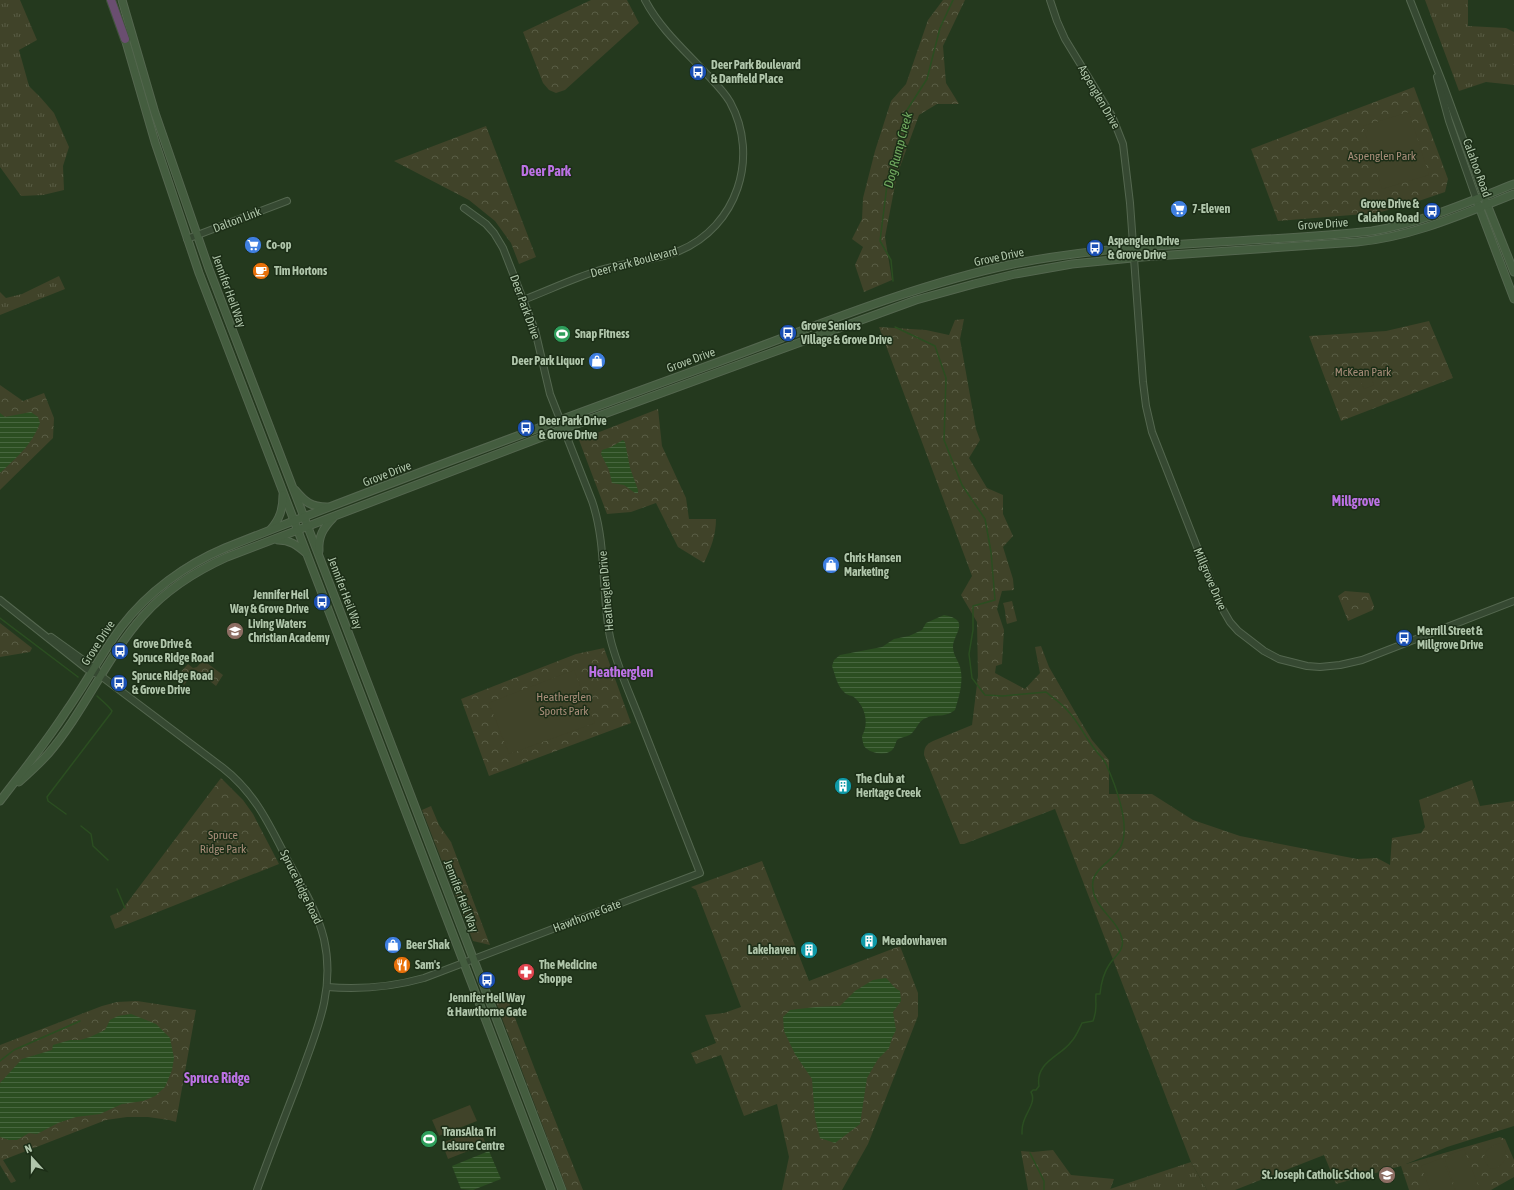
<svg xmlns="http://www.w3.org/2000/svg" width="1514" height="1190" viewBox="0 0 1514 1190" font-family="'Asap Condensed',sans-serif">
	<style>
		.grass { fill: url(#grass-tufts) }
		.forest { fill: url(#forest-crowns) }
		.garden { fill: #404329 }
		.water { fill: url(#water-rules) }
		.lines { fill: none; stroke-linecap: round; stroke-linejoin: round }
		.stream { stroke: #2b4e21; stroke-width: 1.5 }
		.tertiary-casing { stroke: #54674f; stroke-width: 8 }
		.secondary-casing { stroke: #54674f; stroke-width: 9 }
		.motorway-casing { stroke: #41543c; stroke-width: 10 }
		.tertiary { stroke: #364932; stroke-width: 6 }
		.secondary { stroke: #445d3f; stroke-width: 7 }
		.motorway { stroke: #6a4e70; stroke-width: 8 }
		.labels { text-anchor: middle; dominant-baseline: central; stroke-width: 3; stroke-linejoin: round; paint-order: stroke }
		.poi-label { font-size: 12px; font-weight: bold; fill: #b0c6ab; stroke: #1c2e17; text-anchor: start }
		.street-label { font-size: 12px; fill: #b0c6ab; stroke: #1c2e17 }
		.park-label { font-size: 12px; fill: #a88d79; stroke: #1c2e17 }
		.water-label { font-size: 13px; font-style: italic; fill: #71aa60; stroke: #1c2e17 }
		.quarter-label { font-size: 14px; font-weight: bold; fill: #bc72e5; stroke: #1c2e17 }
	</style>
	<defs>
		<pattern id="grass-tufts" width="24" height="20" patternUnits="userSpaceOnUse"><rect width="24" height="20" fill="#404329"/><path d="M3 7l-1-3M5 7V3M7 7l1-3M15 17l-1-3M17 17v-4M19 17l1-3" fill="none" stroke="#595d45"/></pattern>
		<pattern id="forest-crowns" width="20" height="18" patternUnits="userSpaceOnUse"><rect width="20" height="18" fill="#404329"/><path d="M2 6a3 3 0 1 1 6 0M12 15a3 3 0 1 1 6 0" fill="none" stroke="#595d45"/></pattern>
		<pattern id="water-rules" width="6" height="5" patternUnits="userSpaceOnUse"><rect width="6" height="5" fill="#2b4e21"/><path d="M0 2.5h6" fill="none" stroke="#47663f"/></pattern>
	</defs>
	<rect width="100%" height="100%" fill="#24391e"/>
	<g class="grass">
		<path d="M0,0H20L37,40L19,50L29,86L41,98L54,113L69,147L63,166L64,190L43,195L21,196L0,167Z"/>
		<path d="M1425,0H1468V26L1506,28L1514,32V85L1486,82L1459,91Z"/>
		<path d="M59,276L65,289L0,315V292L6,298L22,294Z"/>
		<path d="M1191,1162L1207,1190H1110V1189Z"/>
	</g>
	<g class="forest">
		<path d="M591,0H627L639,23L565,90L556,93L549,90L543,83L523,32Z"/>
		<path d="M943,0H965L943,46L946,83L959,104H937L919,115L897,175L885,237L892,280L864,292L855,265L863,247L852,239L862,219L863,198L875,151L891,101L906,84L928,20Z"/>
		<path d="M1414,87L1448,179L1445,192L1407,205L1377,213L1278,221L1251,149Z"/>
		<path d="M486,126L536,257L519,264L511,243L495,221L469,200L394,161Z"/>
		<path d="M964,319L960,339L976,429L980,440L969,458L987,488L1003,495V514L1013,536L1003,547L1013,579L1014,590L1002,591L997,609L1004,630L1002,664L996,666L995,673L1025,689L1040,673L1035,647L1041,646L1049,667L1078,717L1092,740L1109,760V794H1152L1193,820L1240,836L1357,859L1377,858L1390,865L1392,838L1421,833L1425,827L1419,800L1472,780L1480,806L1514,801V1126L1447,1147L1406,1164L1500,1137L1505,1139L1514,1160V1177L1491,1190H1409L1401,1166L1336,1184L1324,1155L1235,1190H1207L1191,1162L1055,809L964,844H960L924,755C924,748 926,744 933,741L972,725L978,676L977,622L961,595L972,576L879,327L926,330L949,335L955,320Z"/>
		<path d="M1429,321L1453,378L1341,421L1309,336L1386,331Z"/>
		<path d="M0,385L23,401L44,393L54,418L53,438L0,490Z"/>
		<path d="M658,409L662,446L686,498L689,519H716C716,535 711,548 704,563L678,547L656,503L631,512L607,514L579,440Z"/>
		<path d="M1345,591L1369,593L1374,606L1373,610L1348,621L1338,596Z"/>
		<path d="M1012,601L1017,621L1007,624C1005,617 1006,611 1003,603Z"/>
		<path d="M0,623L32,648L30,652L0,657Z"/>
		<path d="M604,648L631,723L489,776L461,699L576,654Z"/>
		<path d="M203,660L223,675L216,686L196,670L184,685L176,677L188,664L193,668L197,667Z"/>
		<path d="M221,778L243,800L253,814L279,864L115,929L110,916L121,911Z"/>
		<path d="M431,806L439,825L451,842L490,945L473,941L422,810Z"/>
		<path d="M762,861L809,981L900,946L918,993V1016L868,1144L842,1190H782L789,1157L777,1104L744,1116L721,1055L696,1064L691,1053L716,1043L705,1015L724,1013L741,1007L696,890L691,887Z"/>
		<path d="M505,992L539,1080L583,1190H567L494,997Z"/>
		<path d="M137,1001L196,1010L176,1122L169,1120L148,1117H127L106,1120L3,1160L16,1181L11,1183L0,1165V1045L102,1006L117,1002Z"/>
		<path d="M1053,1150L1071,1175L1114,1179L1110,1190H1028L1021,1151L1033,1152Z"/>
	</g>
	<g class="garden">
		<path d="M1409,112L1429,175L1382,189L1363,126Z"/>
		<path d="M1368,369L1374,385L1364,389L1358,373Z"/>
		<path d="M574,670L595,723L509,754L489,703Z"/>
		<path d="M470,1105L477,1121L439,1136L432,1120Z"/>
		<path d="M479,1128L486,1144L448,1159L442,1143Z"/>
		<path d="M1500,1143C1511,1152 1505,1168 1491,1169C1477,1157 1487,1147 1500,1143Z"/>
		<path d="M1464,1149L1480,1190H1456L1444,1157Z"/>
		<path d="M1442,1158L1455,1190H1430L1421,1166Z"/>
	</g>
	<g class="water">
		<path d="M31,412L38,417L40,423C31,446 18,456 0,473V413L5,417Z"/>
		<path d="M623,440L625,442L630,468L638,490V493H635L624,485L612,483L609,470L601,454L602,450L611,447Z"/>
		<path d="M944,615C972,620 953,634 953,647C953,655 958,660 960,667C964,681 959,697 955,710C943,719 936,713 926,718C918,721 917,729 911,734C907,737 901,737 897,740C895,744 895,748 891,751C884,756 869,753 864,746C863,743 862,739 862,736C869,725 866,708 855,698C852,695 847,696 844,692C837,686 835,674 832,666L834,660L840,655L882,647L894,639L909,636L922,630L926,623Z"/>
		<path d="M886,978C891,983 894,988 900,991L901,1001L893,1012L896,1030L892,1038L889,1048L878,1059L867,1078L860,1124L835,1143L820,1138L815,1118L812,1079L795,1054L784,1031L783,1017L790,1010L816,1007L840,1006L855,991L873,980Z"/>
		<path d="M131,1014L156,1024L170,1038L174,1058L172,1070L165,1087L155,1096L143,1101L122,1104L100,1114L76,1117L58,1123L37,1134L29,1133L17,1140H9L0,1137V1083L22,1059L52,1050L53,1045L70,1040H80L90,1037L105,1030L110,1020L118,1016Z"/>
		<path d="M489,1151L501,1179L473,1190L461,1189L452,1166Z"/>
	</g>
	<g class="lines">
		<g class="stream">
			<path d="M893,281L891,260L880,241L888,177L907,110L927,79L940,28L953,0"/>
			<path d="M895,327L935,346L946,378L944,440L962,485L985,519L991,552L995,600L973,606V630L969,654L972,678L985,695L1003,696L1046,692C1053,698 1061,703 1067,710C1079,722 1086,739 1097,752C1100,756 1104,759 1106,764C1115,784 1131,825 1121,846C1115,859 1095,868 1093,881C1089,906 1118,918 1122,939C1125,950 1114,957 1109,965C1103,974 1101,984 1100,994H1096C1095,1006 1098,1008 1093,1021L1082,1023C1079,1029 1076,1037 1071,1042C1061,1056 1035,1062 1039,1086L1036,1090H1033L1031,1092C1037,1102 1025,1113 1023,1124C1022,1127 1022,1131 1022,1134"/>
			<path d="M0,618L78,677"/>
			<path d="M66,814L48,801L47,797L111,713L112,711C108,705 102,701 97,696"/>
			<path d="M81,826L91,834L93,846L108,860"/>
			<path d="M117,889L125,908"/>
			<path d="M0,1061L14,1050L80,1021"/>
			<path d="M1030,1153L1044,1181V1190"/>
		</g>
		<defs>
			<g id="tertiary">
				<path d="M1050,0L1057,21L1065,39L1112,116L1123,144L1130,203L1143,382L1146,406L1152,432L1219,603L1230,622L1238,631L1264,651L1279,659L1307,666L1320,667L1340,665L1362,660L1514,601"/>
				<path d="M1410,0L1443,84L1484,196"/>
				<path d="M1437,77L1449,121L1476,198"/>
				<path d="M187,239L287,201"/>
				<path d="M523,300C549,290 574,278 600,270C625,262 654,261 679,251C737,227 760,157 730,102C723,90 712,80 703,70C682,48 659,27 645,0"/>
				<path d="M0,600L87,669L101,676L223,768C255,793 269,824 287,859C301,884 317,910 324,939C336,992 315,1034 298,1082C284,1118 270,1154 257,1190"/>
				<path d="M51,637L97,670"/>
				<path d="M327,987C361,990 392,987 424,978L700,873C680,822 660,771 640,720C630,694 616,664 610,637C601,592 607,545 592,501L550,394L535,330L503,248L494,233L486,224L464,208"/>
			</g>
			<g id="secondary">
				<path d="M122,0L155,113L209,269L562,1190"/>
				<path d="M124,35L155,142L199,273L551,1190"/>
				<path d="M1486,202L1514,272"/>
				<path d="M1478,204L1514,299"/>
				<path d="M295,490C305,502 311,507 327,507"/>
				<path d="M271,529C280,519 283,509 283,495"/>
				<path d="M278,540C290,540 297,545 306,553"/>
				<path d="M319,551C318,537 323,528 333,518"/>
				<path d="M19,782C29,773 39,764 48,754C84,712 106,658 143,616C166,590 196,571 227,557L563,429L894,308L916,300L974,284L1015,274L1072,264L1142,257L1357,242C1412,237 1463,214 1514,194"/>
				<path d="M0,801C22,772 45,744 65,713C85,685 101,654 122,626C148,592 185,565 225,548C385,484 548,424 710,365C809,329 909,286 1013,264C1131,240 1253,244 1372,231C1421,223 1468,202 1514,184"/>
			</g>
			<path id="motorway" d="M111,0L125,39"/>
		</defs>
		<use href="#tertiary" class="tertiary-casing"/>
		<use href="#secondary" class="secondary-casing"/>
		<use href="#motorway" class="motorway-casing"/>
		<use href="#tertiary" class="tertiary"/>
		<use href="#secondary" class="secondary"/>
		<use href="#motorway" class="motorway"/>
	</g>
	<defs>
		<symbol id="bus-disc" viewBox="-11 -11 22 22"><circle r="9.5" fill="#1a4fb4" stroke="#1c2e17"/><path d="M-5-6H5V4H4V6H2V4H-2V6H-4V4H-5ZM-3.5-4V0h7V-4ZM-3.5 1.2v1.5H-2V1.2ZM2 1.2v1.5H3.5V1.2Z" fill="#fff"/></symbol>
		<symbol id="supermarket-disc" viewBox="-11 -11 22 22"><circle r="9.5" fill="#3f7fe0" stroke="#1c2e17"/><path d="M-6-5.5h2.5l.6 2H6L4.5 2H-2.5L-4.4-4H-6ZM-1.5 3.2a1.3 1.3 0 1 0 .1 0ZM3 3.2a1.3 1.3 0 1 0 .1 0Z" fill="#fff"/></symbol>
		<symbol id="cafe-disc" viewBox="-11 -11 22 22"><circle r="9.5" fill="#e8710a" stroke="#1c2e17"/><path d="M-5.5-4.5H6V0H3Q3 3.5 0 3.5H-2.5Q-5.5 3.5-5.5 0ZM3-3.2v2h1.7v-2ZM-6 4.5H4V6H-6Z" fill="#fff"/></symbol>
		<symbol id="stadium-disc" viewBox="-11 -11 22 22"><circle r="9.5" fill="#2e9e5b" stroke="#1c2e17"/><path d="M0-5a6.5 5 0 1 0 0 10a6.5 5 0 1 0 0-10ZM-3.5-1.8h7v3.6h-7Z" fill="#fff"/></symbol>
		<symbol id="shop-disc" viewBox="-11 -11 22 22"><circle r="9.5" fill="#3f7fe0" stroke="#1c2e17"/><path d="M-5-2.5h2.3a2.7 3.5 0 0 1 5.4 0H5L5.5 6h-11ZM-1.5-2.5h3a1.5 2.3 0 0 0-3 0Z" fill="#fff"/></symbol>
		<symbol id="school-disc" viewBox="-11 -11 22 22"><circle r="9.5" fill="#8d6e63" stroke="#1c2e17"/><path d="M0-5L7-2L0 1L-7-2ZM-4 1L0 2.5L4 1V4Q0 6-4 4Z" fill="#fff"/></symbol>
		<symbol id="building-disc" viewBox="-11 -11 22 22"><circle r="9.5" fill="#0f9aa8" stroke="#1c2e17"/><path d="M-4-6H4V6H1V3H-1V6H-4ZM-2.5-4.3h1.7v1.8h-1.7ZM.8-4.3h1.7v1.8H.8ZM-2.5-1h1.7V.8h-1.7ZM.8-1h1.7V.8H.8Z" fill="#fff"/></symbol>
		<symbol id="restaurant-disc" viewBox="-11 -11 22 22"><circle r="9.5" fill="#e8710a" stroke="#1c2e17"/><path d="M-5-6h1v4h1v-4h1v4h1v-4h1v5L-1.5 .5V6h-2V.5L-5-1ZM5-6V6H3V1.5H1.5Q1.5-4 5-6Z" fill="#fff"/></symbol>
		<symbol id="pharmacy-disc" viewBox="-11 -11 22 22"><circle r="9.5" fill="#e0444e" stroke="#1c2e17"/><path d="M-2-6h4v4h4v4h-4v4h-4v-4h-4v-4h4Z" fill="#fff"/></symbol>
	</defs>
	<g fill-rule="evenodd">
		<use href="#bus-disc" x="688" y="62" width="20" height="20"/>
		<use href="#supermarket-disc" x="1169" y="199" width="20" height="20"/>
		<use href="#bus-disc" x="1422" y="201" width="20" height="20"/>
		<use href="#supermarket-disc" x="243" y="235" width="20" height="20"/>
		<use href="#bus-disc" x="1085" y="238" width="20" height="20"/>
		<use href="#cafe-disc" x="251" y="261" width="20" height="20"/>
		<use href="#bus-disc" x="778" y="323" width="20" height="20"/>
		<use href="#stadium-disc" x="552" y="324" width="20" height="20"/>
		<use href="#shop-disc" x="587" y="351" width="20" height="20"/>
		<use href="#bus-disc" x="516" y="418" width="20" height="20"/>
		<use href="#shop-disc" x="821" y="555" width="20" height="20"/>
		<use href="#bus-disc" x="312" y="592" width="20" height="20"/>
		<use href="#school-disc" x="225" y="621" width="20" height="20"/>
		<use href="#bus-disc" x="1394" y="628" width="20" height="20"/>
		<use href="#bus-disc" x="110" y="641" width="20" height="20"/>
		<use href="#bus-disc" x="109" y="673" width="20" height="20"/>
		<use href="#building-disc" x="833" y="776" width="20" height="20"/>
		<use href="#building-disc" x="859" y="931" width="20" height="20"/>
		<use href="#shop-disc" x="383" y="935" width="20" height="20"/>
		<use href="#building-disc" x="799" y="940" width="20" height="20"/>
		<use href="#restaurant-disc" x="392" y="955" width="20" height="20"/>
		<use href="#pharmacy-disc" x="516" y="962" width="20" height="20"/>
		<use href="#bus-disc" x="477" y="970" width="20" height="20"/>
		<use href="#stadium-disc" x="419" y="1129" width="20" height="20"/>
		<use href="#school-disc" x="1377" y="1165" width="20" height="20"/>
	</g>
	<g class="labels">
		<g class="poi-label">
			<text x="711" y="65">Deer Park Boulevard<tspan x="711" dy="14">&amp; Danfield Place</tspan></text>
			<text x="1419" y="204" text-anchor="end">Grove Drive &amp;<tspan x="1419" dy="14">Calahoo Road</tspan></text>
			<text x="1192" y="209">7-Eleven</text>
			<text x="1108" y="241">Aspenglen Drive<tspan x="1108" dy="14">&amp; Grove Drive</tspan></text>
			<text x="266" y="245">Co-op</text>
			<text x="274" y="271">Tim Hortons</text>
			<text x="801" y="326">Grove Seniors<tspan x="801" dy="14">Village &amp; Grove Drive</tspan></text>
			<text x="575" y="334">Snap Fitness</text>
			<text x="584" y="361" text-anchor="end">Deer Park Liquor</text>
			<text x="539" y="421">Deer Park Drive<tspan x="539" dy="14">&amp; Grove Drive</tspan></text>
			<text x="844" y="558">Chris Hansen<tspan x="844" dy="14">Marketing</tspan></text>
			<text x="309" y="595" text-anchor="end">Jennifer Heil<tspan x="309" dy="14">Way &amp; Grove Drive</tspan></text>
			<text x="248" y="624">Living Waters<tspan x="248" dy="14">Christian Academy</tspan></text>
			<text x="1417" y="631">Merrill Street &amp;<tspan x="1417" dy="14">Millgrove Drive</tspan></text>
			<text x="133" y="644">Grove Drive &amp;<tspan x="133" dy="14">Spruce Ridge Road</tspan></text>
			<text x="132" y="676">Spruce Ridge Road<tspan x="132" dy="14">&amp; Grove Drive</tspan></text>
			<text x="856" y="779">The Club at<tspan x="856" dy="14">Heritage Creek</tspan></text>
			<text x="882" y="941">Meadowhaven</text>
			<text x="406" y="945">Beer Shak</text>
			<text x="796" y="950" text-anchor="end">Lakehaven</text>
			<text x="415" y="965">Sam's</text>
			<text x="539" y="965">The Medicine<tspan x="539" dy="14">Shoppe</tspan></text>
			<text x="487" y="998" text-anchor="middle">Jennifer Heil Way<tspan x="487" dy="14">&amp; Hawthorne Gate</tspan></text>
			<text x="442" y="1132">TransAlta Tri<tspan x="442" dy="14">Leisure Centre</tspan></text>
			<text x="1374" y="1175" text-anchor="end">St. Joseph Catholic School</text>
		</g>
		<g class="street-label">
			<text transform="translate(1099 97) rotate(60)">Aspenglen Drive</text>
			<text transform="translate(1477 168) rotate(70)">Calahoo Road</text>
			<text transform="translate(237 220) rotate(-21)">Dalton Link</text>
			<text transform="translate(1323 224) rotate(-4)">Grove Drive</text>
			<text transform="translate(999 257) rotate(-12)">Grove Drive</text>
			<text transform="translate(634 262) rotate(-15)">Deer Park Boulevard</text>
			<text transform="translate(229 291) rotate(70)">Jennifer Heil Way</text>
			<text transform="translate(525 307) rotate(70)">Deer Park Drive</text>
			<text transform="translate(691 360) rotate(-20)">Grove Drive</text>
			<text transform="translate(387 474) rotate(-21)">Grove Drive</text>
			<text transform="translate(1210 579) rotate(67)">Millgrove Drive</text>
			<text transform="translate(606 591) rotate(-95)">Heatherglen Drive</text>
			<text transform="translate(345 593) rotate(69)">Jennifer Heil Way</text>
			<text transform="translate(98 643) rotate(-57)">Grove Drive</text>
			<text transform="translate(301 887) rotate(64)">Spruce Ridge Road</text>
			<text transform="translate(461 896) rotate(69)">Jennifer Heil Way</text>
			<text transform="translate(587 916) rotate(-21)">Hawthorne Gate</text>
		</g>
		<g class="park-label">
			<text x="1382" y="156">Aspenglen Park</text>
			<text x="1363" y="372">McKean Park</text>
			<text x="564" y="697">Heatherglen<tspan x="564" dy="14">Sports Park</tspan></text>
			<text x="223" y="835">Spruce<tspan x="223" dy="14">Ridge Park</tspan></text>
		</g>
		<g class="water-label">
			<text transform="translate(898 150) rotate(-75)">Dog Rump Creek</text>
		</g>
		<g class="quarter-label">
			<text x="546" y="171">Deer Park</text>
			<text x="1356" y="501">Millgrove</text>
			<text x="621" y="672">Heatherglen</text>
			<text x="217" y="1078">Spruce Ridge</text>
		</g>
	</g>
	<g transform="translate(32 1158) rotate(339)" stroke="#1c2e17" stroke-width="3" paint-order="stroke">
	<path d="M0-3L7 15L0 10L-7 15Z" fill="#b0c6ab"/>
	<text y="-6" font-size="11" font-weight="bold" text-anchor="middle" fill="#b0c6ab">N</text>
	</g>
</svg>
